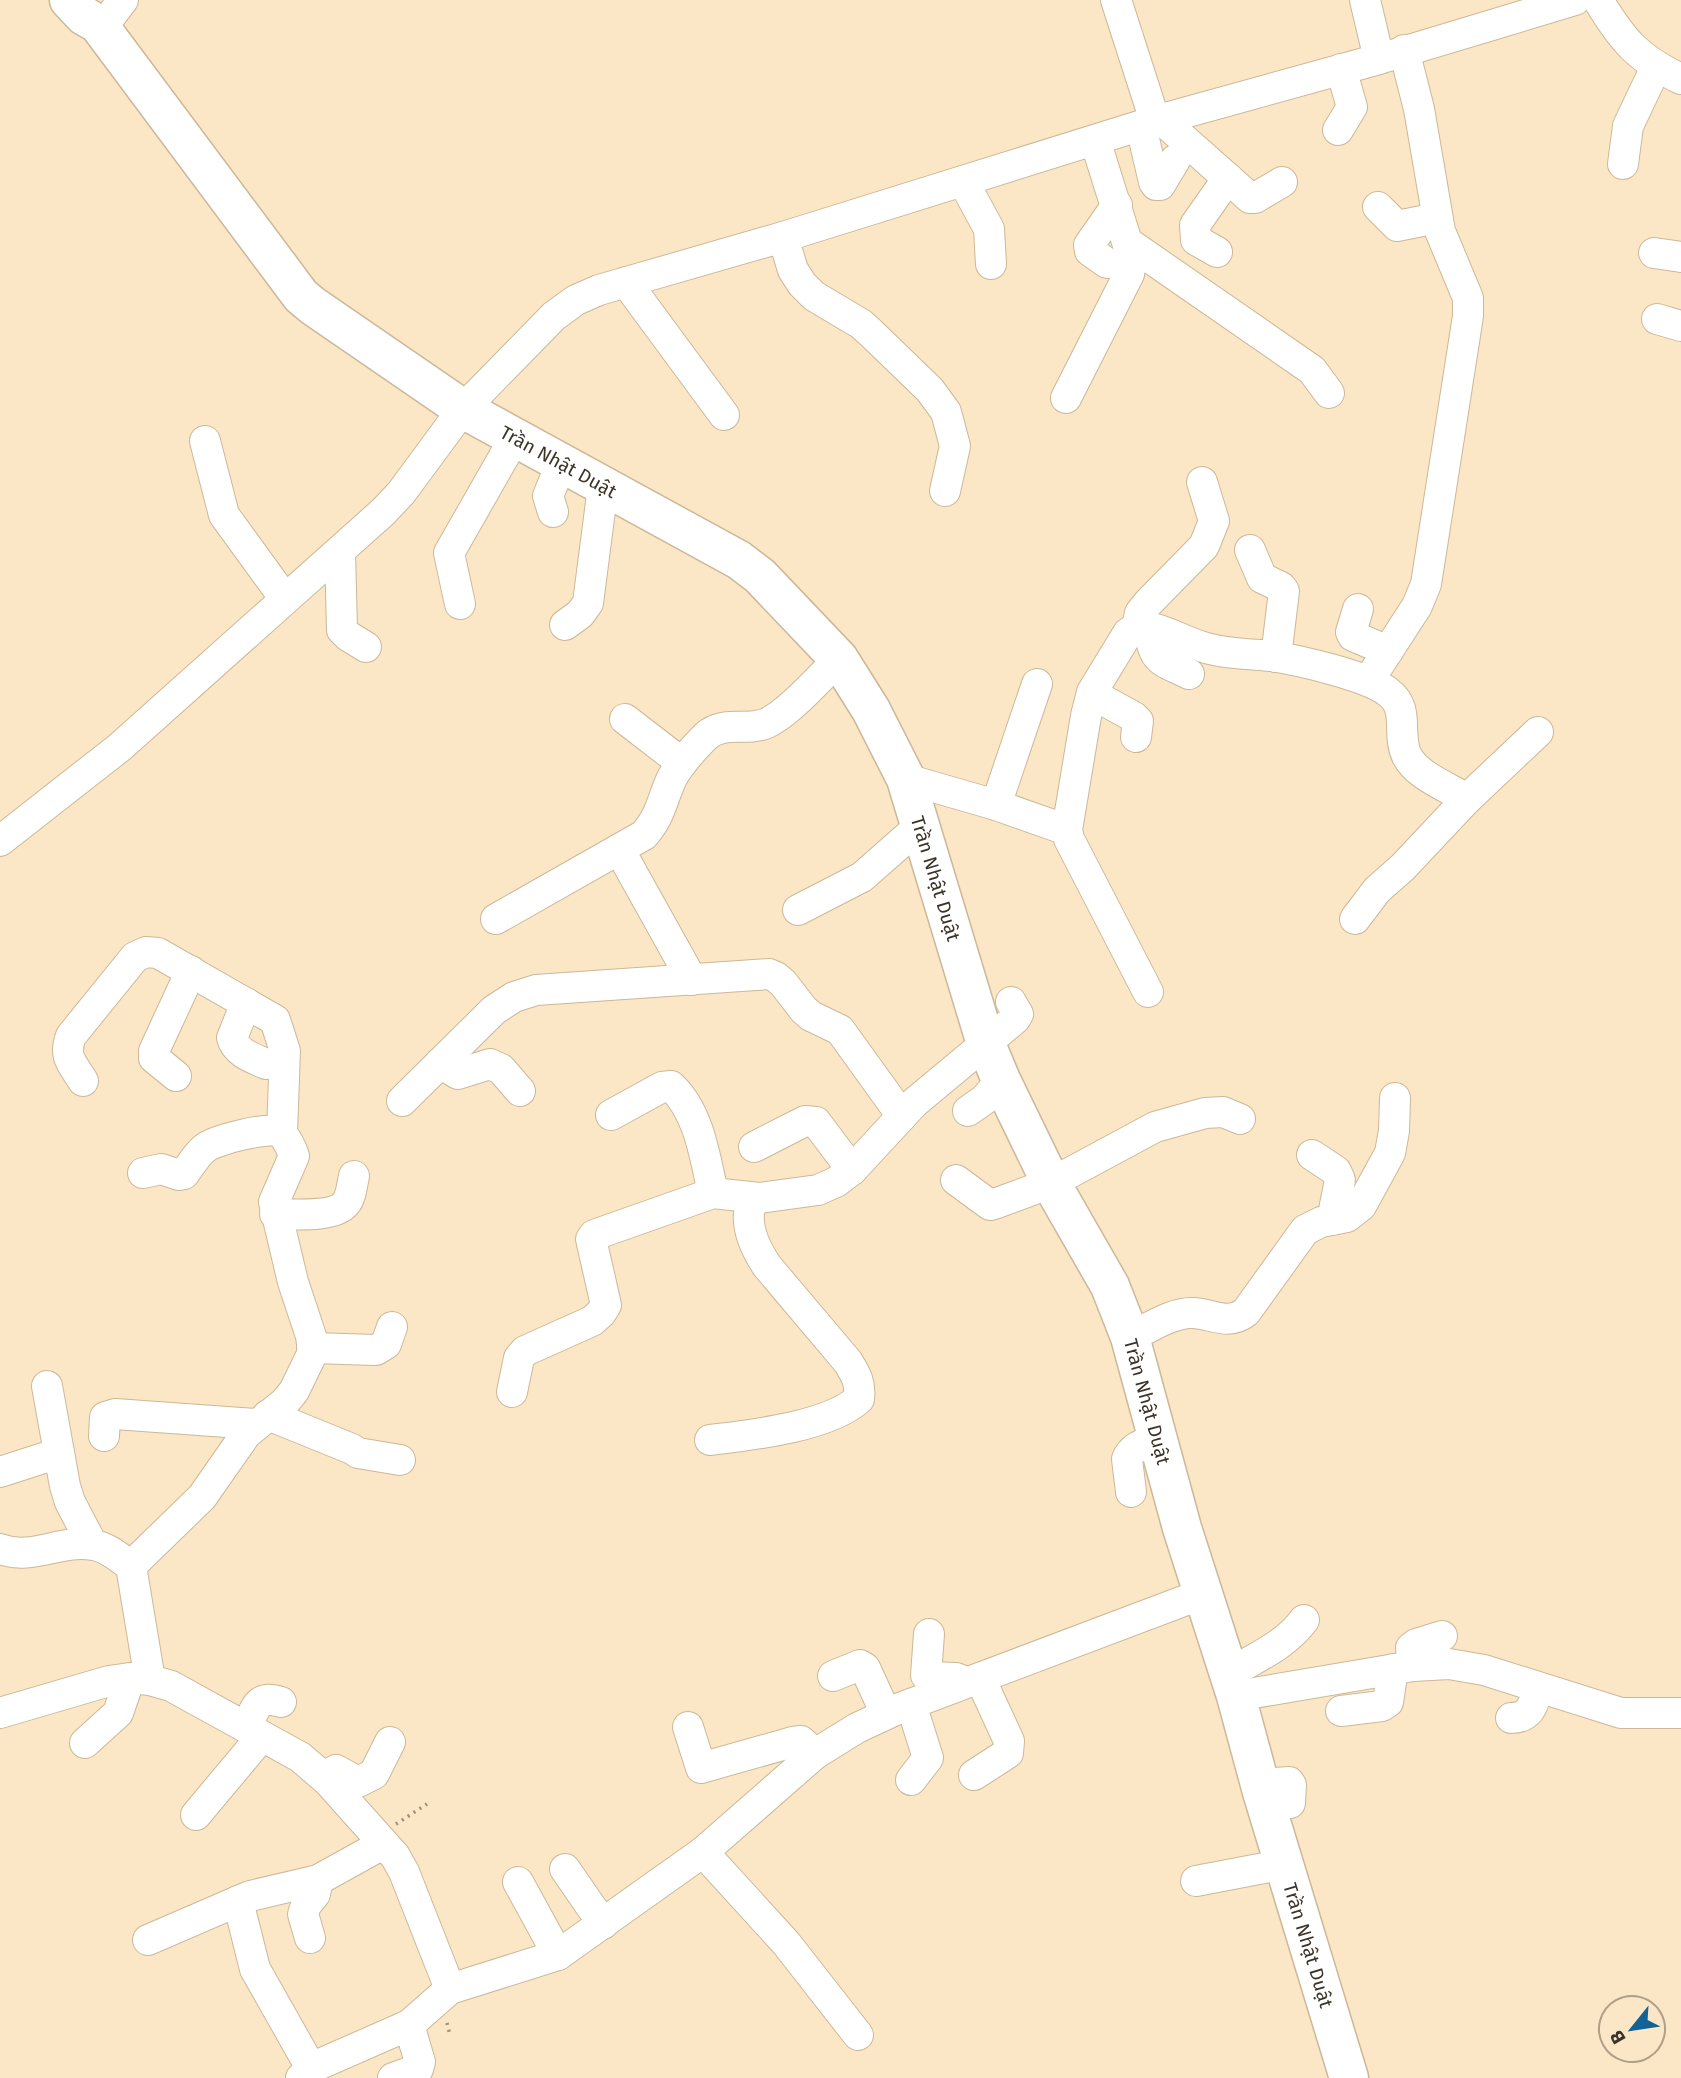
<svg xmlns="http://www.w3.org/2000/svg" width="1681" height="2078" viewBox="0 0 1681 2078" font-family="'Fira Sans',sans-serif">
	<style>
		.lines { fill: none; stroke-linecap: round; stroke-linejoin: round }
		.minor-casing { stroke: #ccb898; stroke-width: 32 }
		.major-casing { stroke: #ccb898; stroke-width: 41 }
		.path { stroke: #9e8f79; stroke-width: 3.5; stroke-dasharray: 2 5; stroke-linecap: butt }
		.minor { stroke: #fff; stroke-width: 30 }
		.major { stroke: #fff; stroke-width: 38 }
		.labels { text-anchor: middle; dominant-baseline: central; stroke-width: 7; stroke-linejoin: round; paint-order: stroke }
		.street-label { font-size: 19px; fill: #3c3428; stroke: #fbe6c6 }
	</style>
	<rect width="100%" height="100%" fill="#fbe6c6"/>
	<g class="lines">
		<defs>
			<g id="minor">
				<path d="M1116,0L1155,121"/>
				<path d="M1365,0L1379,59"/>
				<path d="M1598,0C1623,41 1637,58 1681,79"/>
				<path d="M98,24L110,17L123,0"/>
				<path d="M1161,119L1250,198H1255L1282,182"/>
				<path d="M1141,126L1154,182L1156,185H1160L1175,160"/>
				<path d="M1338,130L1352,107L1341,69"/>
				<path d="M1623,164L1628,126L1656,67"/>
				<path d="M963,181L989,229L991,264"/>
				<path d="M1378,207L1397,226L1437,218"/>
				<path d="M783,237L793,270L802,284L814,296L861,324L871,333L930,390L946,412L955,446L945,491"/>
				<path d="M1130,244L1312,370L1329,393"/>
				<path d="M1217,252L1196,240L1195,225L1228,178"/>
				<path d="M1654,253L1681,257"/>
				<path d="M1107,263L1090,251L1089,245L1117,205"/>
				<path d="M626,282L724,415"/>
				<path d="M1657,319L1681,326"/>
				<path d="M1066,398L1129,274L1132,258L1095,140"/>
				<path d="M205,441L224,515L285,599"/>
				<path d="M553,512L548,496L561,464"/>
				<path d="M1250,550L1262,578L1281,587L1284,591L1276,657"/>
				<path d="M340,551L342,630L348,636L366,647"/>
				<path d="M460,604L449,553L514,439"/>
				<path d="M1358,609L1351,632L1353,636L1388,651"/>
				<path d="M565,625L580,614L588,603L603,487"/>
				<path d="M1137,627L1140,613L1148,603L1204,546L1214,521L1202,482"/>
				<path d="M1148,627C1155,663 1158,659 1189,674"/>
				<path d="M1369,680L1417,606L1426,584L1468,316V298L1440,231L1419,109L1404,50"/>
				<path d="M1092,694L1134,717L1138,721L1136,737"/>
				<path d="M625,719L682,763"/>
				<path d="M906,779L996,805L1067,830"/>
				<path d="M996,805L1037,684"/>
				<path d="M0,841L120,747L383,512L401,493L463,409L554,316L576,300L599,290L783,237L1155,121L1379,59L1575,0"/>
				<path d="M619,849L692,980"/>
				<path d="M798,910L862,877L920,826"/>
				<path d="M496,919L644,835C661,816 662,799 672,778C680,763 694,748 706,736C724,720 747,732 767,723C789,713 821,676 839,659"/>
				<path d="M1355,919L1377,890L1403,867L1467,799L1538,732"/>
				<path d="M1148,992L1069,839L1067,830L1086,716L1092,692L1128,633C1134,629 1140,626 1148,627C1166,630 1185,642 1203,647C1225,654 1249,654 1271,656C1298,660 1368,676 1388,692C1411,709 1396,734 1407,756C1417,776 1448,787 1467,799"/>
				<path d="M246,1003L232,1038C236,1053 253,1058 266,1064"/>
				<path d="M440,1063L458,1074L490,1064L501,1069L520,1091"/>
				<path d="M176,1076L154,1058V1051L191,971"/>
				<path d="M83,1081C72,1063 63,1057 71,1036L135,957L146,952L158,953L275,1020L285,1051L282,1133"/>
				<path d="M402,1101L494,1010L514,997L536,990L769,974L776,977L783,983L804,1010L811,1016L840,1030L902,1116"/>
				<path d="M968,1111L985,1099L1001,1080"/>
				<path d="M611,1115L662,1087L671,1086C699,1112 705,1157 713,1193"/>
				<path d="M754,1147L805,1121L816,1122L852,1170"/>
				<path d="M1312,1155L1336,1171L1340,1180L1332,1220"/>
				<path d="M956,1180L990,1205L997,1203L1051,1183L1155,1127L1205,1113L1223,1112L1240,1119"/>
				<path d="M275,1214C292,1214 335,1218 346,1203C351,1197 352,1185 354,1176"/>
				<path d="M1130,1337C1148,1329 1172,1312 1193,1313C1213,1314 1228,1326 1246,1312L1305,1230L1321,1222L1347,1217L1361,1206L1390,1153L1394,1131L1395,1098"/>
				<path d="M312,1348L376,1350L386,1344L392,1327"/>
				<path d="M47,1386L65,1486L70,1502L92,1544"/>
				<path d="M512,1392L519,1358L525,1351L592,1321L601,1313L606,1305L591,1239L594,1235L713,1193L759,1198L818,1190L836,1182L852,1170L914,1103L1015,1019L1018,1014L1011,1002"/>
				<path d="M268,1415L352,1449L358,1453L400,1460"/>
				<path d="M104,1436L105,1417L115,1414L255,1424"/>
				<path d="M710,1440C751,1435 828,1427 859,1399C861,1383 856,1375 848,1362L767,1266C755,1248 744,1224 751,1203L759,1198"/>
				<path d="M0,1472L59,1453"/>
				<path d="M1131,1492L1127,1459C1132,1446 1146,1443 1158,1438"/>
				<path d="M0,1549C32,1561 61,1539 93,1545C108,1547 119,1558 131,1566L150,1680"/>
				<path d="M131,1566L202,1497L246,1434L285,1402L294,1391L313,1352L311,1336L293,1282L274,1202L294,1156C292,1149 286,1137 280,1132C270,1126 214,1140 205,1148C197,1154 190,1166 184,1174L179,1175L161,1169L143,1173"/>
				<path d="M929,1634L926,1675L929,1677L956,1678L964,1681"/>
				<path d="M1413,1666L1411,1648L1416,1644L1442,1636"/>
				<path d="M1228,1674C1255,1658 1286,1645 1304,1620"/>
				<path d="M833,1676L860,1665L865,1668L886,1714"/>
				<path d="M1236,1696L1413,1666L1449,1664L1484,1670L1621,1713H1681"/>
				<path d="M911,1704L928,1758L911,1780"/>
				<path d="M1341,1711L1382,1706L1388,1702L1393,1669"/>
				<path d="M0,1713L109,1681L130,1678L150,1680L171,1686L300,1757L328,1781L395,1856L404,1872L450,1989"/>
				<path d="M1511,1718C1531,1718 1533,1704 1539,1688"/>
				<path d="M246,1727C257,1708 256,1694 281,1702"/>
				<path d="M688,1727L701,1768L793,1742L801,1741L815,1754"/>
				<path d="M85,1743L118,1713L130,1678"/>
				<path d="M974,1775L1008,1753L1009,1741L980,1678"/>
				<path d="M324,1777L336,1770L358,1782L374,1774L390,1742"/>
				<path d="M1260,1784L1289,1782L1291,1785L1290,1803"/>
				<path d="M196,1815L262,1736"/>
				<path d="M703,1852L786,1943L858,2035"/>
				<path d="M565,1869L603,1924"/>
				<path d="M1196,1881L1285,1864"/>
				<path d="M518,1882L558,1955"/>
				<path d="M238,1901L255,1969L311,2068"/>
				<path d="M310,1938L303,1914L306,1905L315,1894L318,1880"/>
				<path d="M148,1940L250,1896L318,1880L383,1844"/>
				<path d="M301,2078L311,2068L409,2025L450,1989L558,1955L703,1852L815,1754L857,1728L900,1708L1202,1594"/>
				<path d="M393,2078L418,2069L420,2062L409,2025"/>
			</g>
			<g id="major">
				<path id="s1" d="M69,0L84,16L98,24L301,296L313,306L463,409L739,560L760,576L839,659L871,710L906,779L986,1044L1001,1080L1051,1183L1110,1286L1130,1337L1182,1528L1236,1696L1262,1792L1349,2078"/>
			</g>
		</defs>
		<use href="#minor" class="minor-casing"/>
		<use href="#major" class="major-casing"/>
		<g class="path">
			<path d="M396,1824L427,1804"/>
			<path d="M447,2023L450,2035"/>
		</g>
		<use href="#minor" class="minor"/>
		<use href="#major" class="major"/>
	</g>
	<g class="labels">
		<g class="street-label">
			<text stroke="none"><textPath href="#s1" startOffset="684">Trần Nhật Duật</textPath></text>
			<text stroke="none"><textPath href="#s1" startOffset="1272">Trần Nhật Duật</textPath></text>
			<text stroke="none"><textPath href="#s1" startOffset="1839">Trần Nhật Duật</textPath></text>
			<text stroke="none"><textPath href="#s1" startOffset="2406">Trần Nhật Duật</textPath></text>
		</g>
	</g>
	<g transform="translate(1632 2029) rotate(240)"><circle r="33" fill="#fbe6c6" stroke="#af9f87" stroke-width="2"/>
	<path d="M0-5L12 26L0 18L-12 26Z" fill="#126395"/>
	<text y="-10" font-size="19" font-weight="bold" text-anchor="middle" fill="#3c3428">B</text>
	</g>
</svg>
